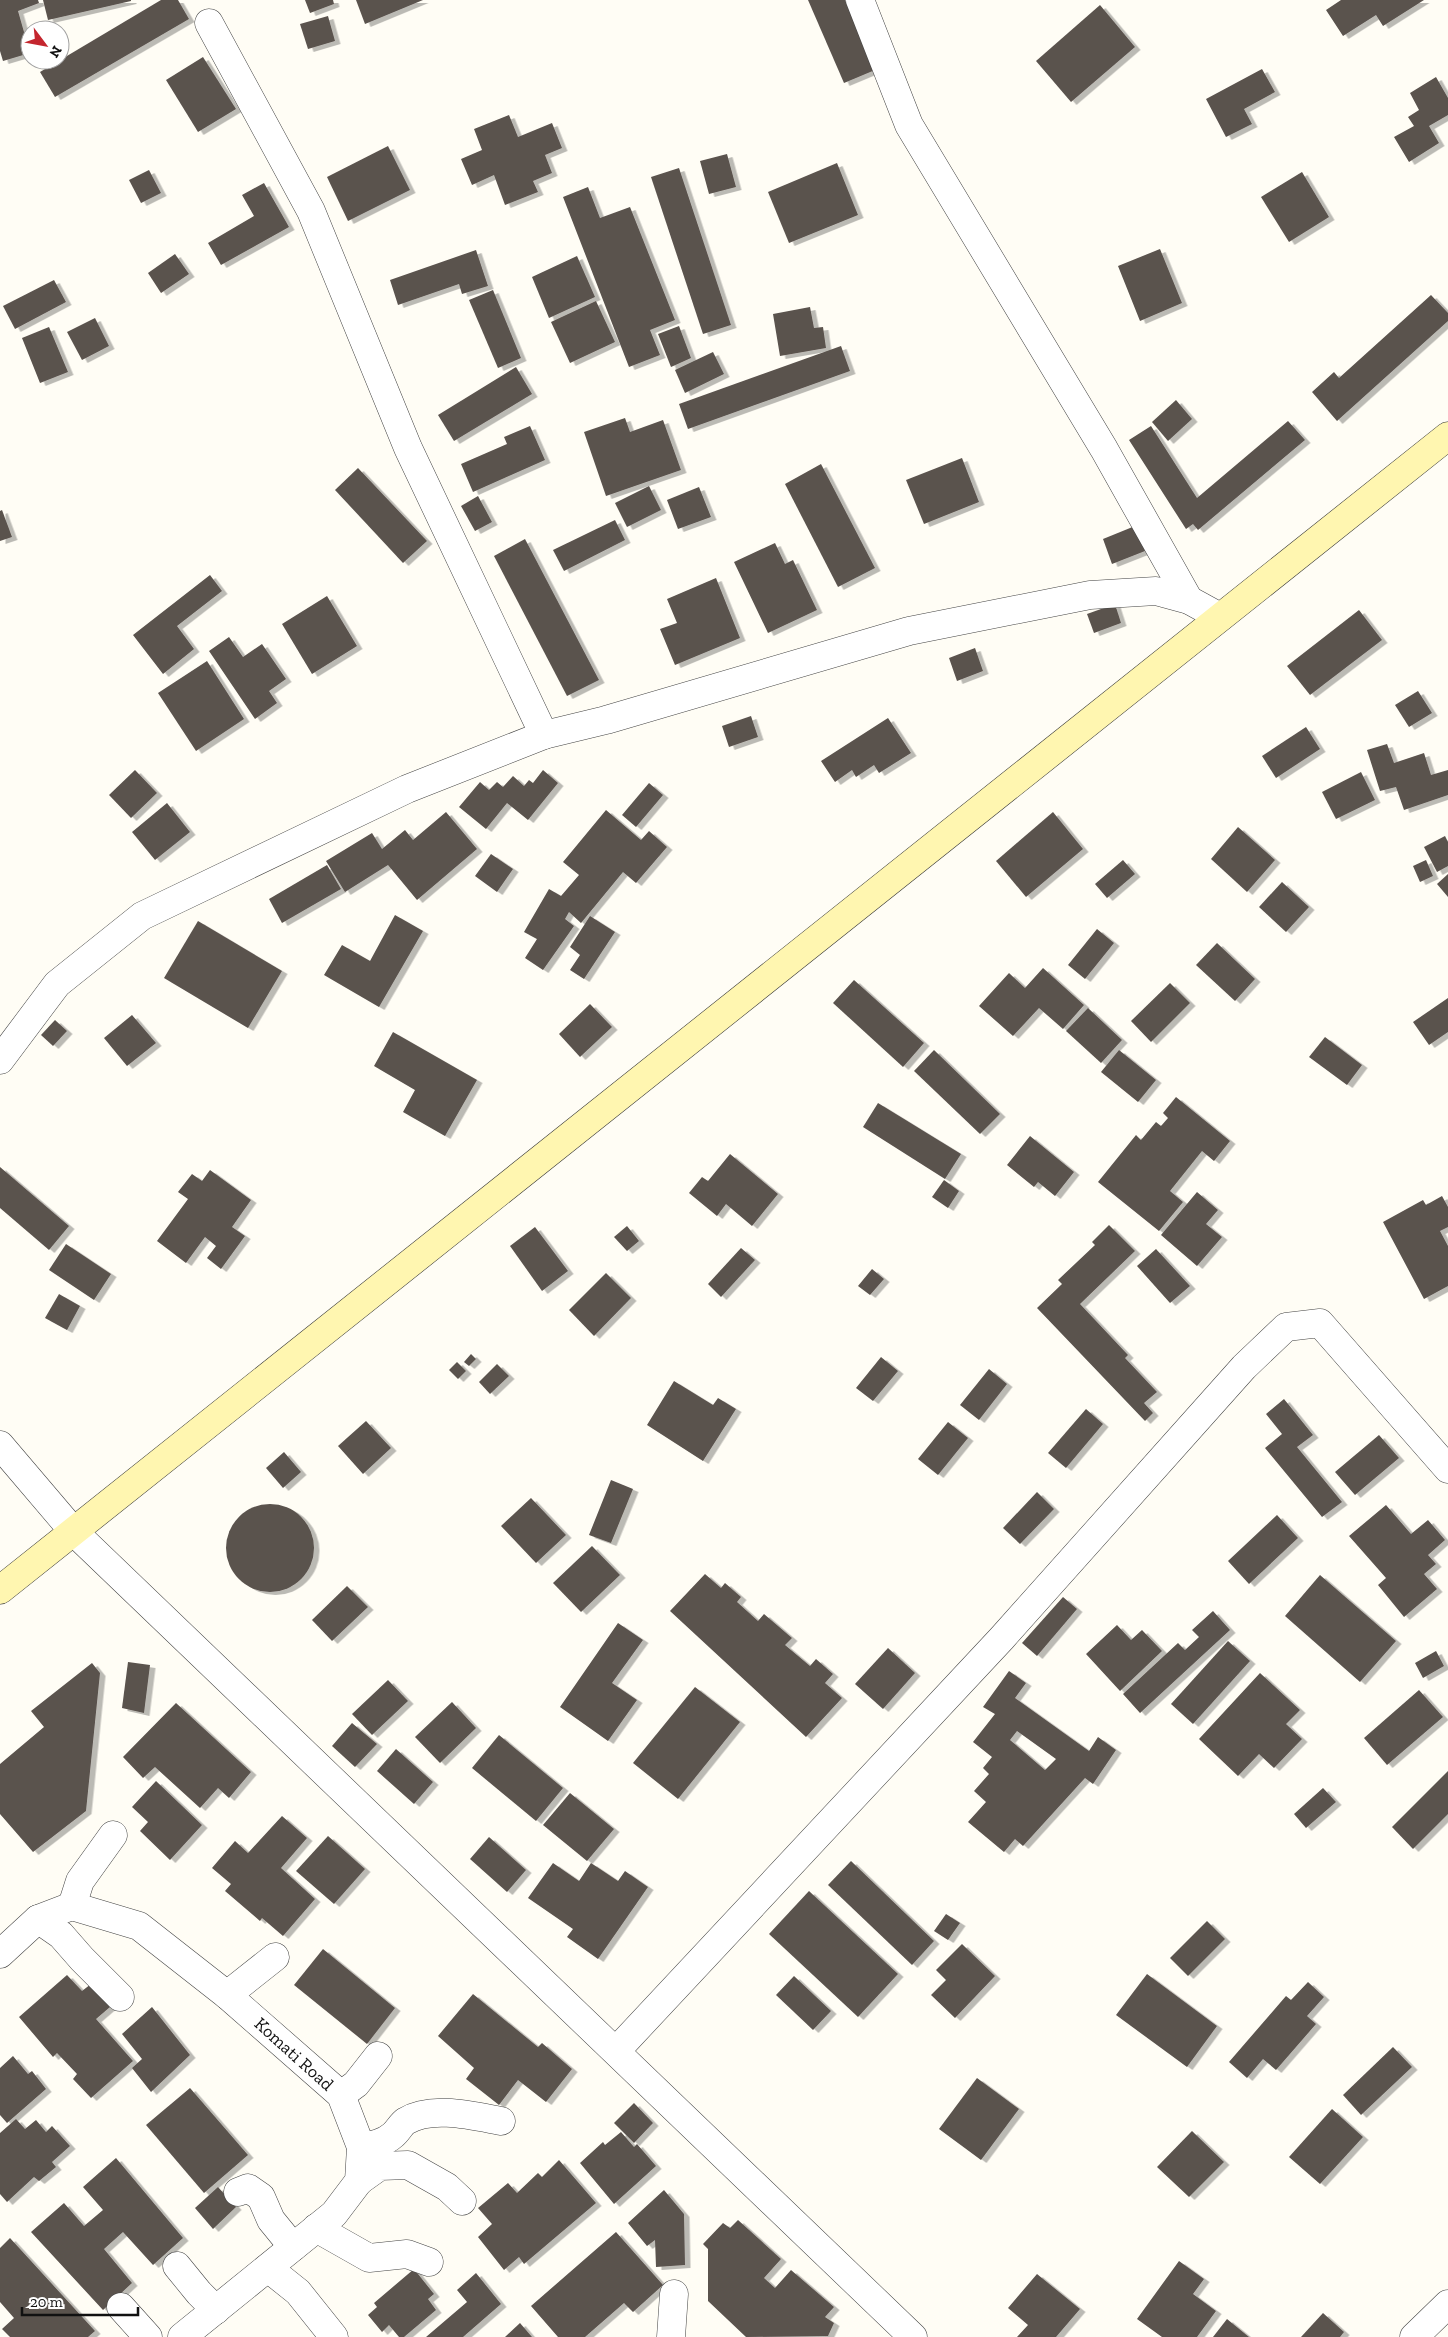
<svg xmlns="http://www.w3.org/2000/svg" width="1448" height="2337" viewBox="0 0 1448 2337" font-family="'Zilla Slab',serif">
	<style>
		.building { fill: #5a524d; fill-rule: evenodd; filter: url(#shadow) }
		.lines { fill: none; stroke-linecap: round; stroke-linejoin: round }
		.street-casing { stroke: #444; stroke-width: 29 }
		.secondary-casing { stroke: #333; stroke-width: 29 }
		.street { stroke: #fff; stroke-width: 28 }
		.secondary { stroke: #fff6b0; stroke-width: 28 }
		.labels { text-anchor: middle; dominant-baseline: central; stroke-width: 5; stroke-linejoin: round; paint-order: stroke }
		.street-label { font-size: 18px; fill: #111; stroke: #fff }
	</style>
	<defs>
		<filter id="shadow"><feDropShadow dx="5.5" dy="3" stdDeviation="0" flood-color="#0004"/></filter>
	</defs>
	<rect width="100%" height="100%" fill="#fffdf5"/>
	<g class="building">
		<path d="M0,0H38L39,3L18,11L30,53L3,61L0,51Z"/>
		<path d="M43,0H131V1L48,20Z"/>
		<path d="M161,0H178L189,19L55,97L40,72Z"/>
		<path d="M305,0H333L334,4L310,13Z"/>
		<path d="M356,0H423L365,24Z"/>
		<path d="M808,0H845L875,70L844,83Z"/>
		<path d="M1341,0H1424L1383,26L1376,15L1343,36L1326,10Z"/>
		<path d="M1100,5L1135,47L1071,102L1036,61Z"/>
		<path d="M328,16L335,41L308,49L300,24Z"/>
		<path d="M203,57L236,109L198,132L166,80Z"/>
		<path d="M1262,69L1275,92L1244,109L1252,124L1226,137L1206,99Z"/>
		<path d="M1436,77L1448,98V115L1429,126L1439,143L1409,162L1394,137L1414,126L1408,117L1419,110L1410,93Z"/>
		<path d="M509,115L518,137L552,123L562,148L545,155L552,173L533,181L538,192L505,205L494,175L472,185L461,159L482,150L474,129Z"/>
		<path d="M388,146L410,190L348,221L327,177Z"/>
		<path d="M727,154L736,187L709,194L700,161Z"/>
		<path d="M837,163L858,215L789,243L768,192Z"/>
		<path d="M679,168L731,325L703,334L651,177Z"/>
		<path d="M149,170L161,193L141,203L129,180Z"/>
		<path d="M1302,172L1329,217L1289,242L1261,197Z"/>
		<path d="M264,183L289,227L221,265L208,243L254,216L242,195Z"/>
		<path d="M588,187L600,218L630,207L675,320L650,330L660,355L629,367L563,197Z"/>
		<path d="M1160,249L1182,303L1140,321L1118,266Z"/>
		<path d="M476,250L488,286L462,294L459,284L398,305L390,280Z"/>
		<path d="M175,254L189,274L161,293L148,273Z"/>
		<path d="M577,256L595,297L549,318L532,277Z"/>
		<path d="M54,280L66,302L15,329L3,306Z"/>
		<path d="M493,290L521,358L498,368L469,300Z"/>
		<path d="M1431,295L1448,313V321L1337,421L1312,392L1334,372L1339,378Z"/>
		<path d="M596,301L615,342L570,363L551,322Z"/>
		<path d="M810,307L814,328L823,327L826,348L780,356L773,314Z"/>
		<path d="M95,318L109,346L82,360L67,332Z"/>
		<path d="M679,326L691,358L671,367L658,334Z"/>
		<path d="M49,327L68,372L40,383L22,338Z"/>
		<path d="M841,346L850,371L688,429L679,404Z"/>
		<path d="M713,352L724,374L685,393L675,370Z"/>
		<path d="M516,367L532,394L454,441L438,415Z"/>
		<path d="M1176,400L1192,419L1168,441L1152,422Z"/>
		<path d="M625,418L630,432L663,420L681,470L606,496L584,432Z"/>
		<path d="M1288,421L1305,440L1198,530L1193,524L1186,529L1129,440L1151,426L1197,498Z"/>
		<path d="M530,426L545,460L473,492L461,464L507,444L504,437Z"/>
		<path d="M962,458L979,502L924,524L906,480Z"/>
		<path d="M821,464L875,568L838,587L785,484Z"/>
		<path d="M358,468L427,541L403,563L335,490Z"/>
		<path d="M649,486L661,510L627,527L615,503Z"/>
		<path d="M699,487L711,517L678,529L667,500Z"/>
		<path d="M478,496L492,522L475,531L461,506Z"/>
		<path d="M2,510L12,537L0,541V511Z"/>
		<path d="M615,520L625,540L564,571L553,550Z"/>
		<path d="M1135,526L1145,551L1112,564L1103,539Z"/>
		<path d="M525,539L599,680L567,696L494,556Z"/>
		<path d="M775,543L785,564L793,560L817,610L768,633L734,562Z"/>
		<path d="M210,575L222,591L177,626L194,649L163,674L133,635Z"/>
		<path d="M716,578L740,638L675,665L660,629L677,623L667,599Z"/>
		<path d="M327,596L357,646L312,674L282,624Z"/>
		<path d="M1115,604L1121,623L1094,633L1087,614Z"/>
		<path d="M1359,610L1382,640L1310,695L1287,666Z"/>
		<path d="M229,637L243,657L262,644L286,679L269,691L277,703L255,719L209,651Z"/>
		<path d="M975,648L983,671L957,681L949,658Z"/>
		<path d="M207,661L244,719L196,751L158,693Z"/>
		<path d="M1418,691L1432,713L1409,727L1395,705Z"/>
		<path d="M751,716L758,737L729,747L722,726Z"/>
		<path d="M888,718L911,753L879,773L874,765L856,777L852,770L835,782L821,761Z"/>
		<path d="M1306,727L1320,749L1276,778L1262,756Z"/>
		<path d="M1387,744L1394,763L1424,753L1431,775L1448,770V795L1404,810L1396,787L1380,791L1367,750Z"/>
		<path d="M135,770L157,793L131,818L109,795Z"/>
		<path d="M543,770L558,783L528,820L507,803L486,829L459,807L480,782L489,790L497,782L503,787L513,776L524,786L529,780L533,783Z"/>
		<path d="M1361,772L1375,800L1336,819L1322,792Z"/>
		<path d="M649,783L663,795L636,827L622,815Z"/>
		<path d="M167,803L190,832L155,860L132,832Z"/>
		<path d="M606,810L641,840L649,831L667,847L636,883L623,872L581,923L569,912L565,919L574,926L543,970L525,958L537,939L524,932L549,889L561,896L579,875L563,862Z"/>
		<path d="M446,812L477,849L417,900L388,865L345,892L326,861L372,833L382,849L405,830L413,840Z"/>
		<path d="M1053,812L1083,849L1026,897L996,861Z"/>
		<path d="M1238,827L1275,860L1247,892L1211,859Z"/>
		<path d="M1445,836L1448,842V866L1437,872L1424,847Z"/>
		<path d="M491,854L513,869L497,892L475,876Z"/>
		<path d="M1123,860L1135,874L1107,898L1095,884Z"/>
		<path d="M1426,860L1433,876L1420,882L1413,866Z"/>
		<path d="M327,865L341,889L282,923L269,899Z"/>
		<path d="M1448,874V897L1437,884Z"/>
		<path d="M1282,882L1309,907L1286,932L1259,907Z"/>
		<path d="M395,915L423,931L379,1007L324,975L342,945L370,961Z"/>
		<path d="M590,916L615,932L584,979L570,970L580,955L570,947Z"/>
		<path d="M198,921L282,971L248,1028L164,978Z"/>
		<path d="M1097,929L1114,943L1085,979L1068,965Z"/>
		<path d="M1217,943L1255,979L1235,1001L1196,965Z"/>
		<path d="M1043,968L1084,1005L1063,1029L1039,1008L1013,1036L979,1006L1009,973L1025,988Z"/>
		<path d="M854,980L924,1043L903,1067L833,1003Z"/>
		<path d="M1170,983L1190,1003L1151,1042L1131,1021Z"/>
		<path d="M1448,998V1032L1429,1045L1413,1022Z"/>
		<path d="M590,1004L612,1027L580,1057L559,1034Z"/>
		<path d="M1088,1008L1122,1040L1101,1063L1066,1031Z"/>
		<path d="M132,1015L156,1043L127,1066L104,1038Z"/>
		<path d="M55,1020L67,1031L53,1046L41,1035Z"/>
		<path d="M393,1032L477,1080L445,1136L403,1112L415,1090L374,1066Z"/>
		<path d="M1325,1037L1362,1065L1347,1085L1309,1057Z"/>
		<path d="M934,1050L1000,1114L980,1134L914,1071Z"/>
		<path d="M1119,1050L1156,1080L1138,1102L1101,1072Z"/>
		<path d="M1176,1097L1230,1141L1214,1161L1202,1151L1170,1191L1183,1202L1159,1231L1098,1182L1136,1135L1141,1140L1156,1122L1161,1126L1168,1118L1163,1113Z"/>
		<path d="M878,1103L961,1154L945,1179L863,1127Z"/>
		<path d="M1030,1136L1074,1172L1055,1196L1038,1182L1034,1187L1007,1165Z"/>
		<path d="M730,1154L778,1194L752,1226L726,1204L717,1216L689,1193L702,1177L708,1181Z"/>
		<path d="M0,1167L69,1226L49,1250L0,1208Z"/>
		<path d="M210,1170L251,1200L232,1227L245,1236L221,1269L207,1258L216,1246L205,1237L186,1263L157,1241L188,1199L178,1192L192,1174L202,1181Z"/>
		<path d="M944,1180L959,1191L948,1208L932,1197Z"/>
		<path d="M1197,1192L1218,1210L1206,1224L1222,1237L1197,1266L1161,1235Z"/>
		<path d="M1442,1196L1448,1207V1227L1440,1231L1448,1246V1286L1424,1299L1383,1222L1423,1200L1426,1205Z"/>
		<path d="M1109,1225L1135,1251L1080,1304L1128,1355L1125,1358L1157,1392L1144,1403L1153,1413L1145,1421L1037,1308L1062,1284L1058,1280L1095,1245L1092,1242Z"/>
		<path d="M627,1226L639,1241L627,1251L614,1237Z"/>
		<path d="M535,1227L568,1271L542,1291L510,1246Z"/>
		<path d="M66,1244L111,1274L94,1300L49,1270Z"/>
		<path d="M741,1248L755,1260L721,1297L708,1284Z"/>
		<path d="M1156,1249L1190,1286L1170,1303L1137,1266Z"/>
		<path d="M872,1269L884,1279L870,1295L858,1286Z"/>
		<path d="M606,1273L631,1298L594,1336L569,1310Z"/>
		<path d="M59,1294L80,1306L67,1330L45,1318Z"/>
		<path d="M471,1354L476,1359L469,1366L464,1362Z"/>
		<path d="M881,1357L898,1371L873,1401L856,1388Z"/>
		<path d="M457,1362L466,1371L458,1379L449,1370Z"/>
		<path d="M497,1364L509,1376L490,1394L479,1382Z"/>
		<path d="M989,1369L1007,1384L979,1420L960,1405Z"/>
		<path d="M674,1381L713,1405L718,1398L736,1409L703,1461L647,1425Z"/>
		<path d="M1284,1399L1313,1435L1297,1447L1342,1502L1322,1517L1265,1448L1282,1434L1266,1414Z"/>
		<path d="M1086,1409L1103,1424L1066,1468L1048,1453Z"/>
		<path d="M366,1421L391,1448L363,1474L338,1446Z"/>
		<path d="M948,1422L968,1438L938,1475L918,1459Z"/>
		<path d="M1379,1435L1399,1458L1355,1495L1335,1472Z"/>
		<path d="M284,1452L301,1472L283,1488L266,1468Z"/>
		<path d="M611,1480L633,1489L611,1543L589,1535Z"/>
		<path d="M1037,1492L1054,1509L1020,1544L1003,1528Z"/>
		<path d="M531,1498L566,1535L536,1563L501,1526Z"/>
		<circle cx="270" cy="1548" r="44"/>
		<path d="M1386,1505L1411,1534L1428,1520L1445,1540L1428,1555L1436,1564L1424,1574L1437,1589L1404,1617L1378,1585L1386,1578L1349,1536Z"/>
		<path d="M1277,1515L1298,1538L1249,1584L1228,1561Z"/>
		<path d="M592,1546L620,1575L581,1612L553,1583Z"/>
		<path d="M705,1574L721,1588L725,1583L741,1597L737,1602L758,1621L764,1614L792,1638L785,1645L810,1666L816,1659L833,1674L825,1683L842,1698L806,1737L670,1611Z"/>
		<path d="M1320,1575L1396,1641L1360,1682L1285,1616Z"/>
		<path d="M347,1586L368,1607L332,1641L312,1620Z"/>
		<path d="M1063,1597L1077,1609L1037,1656L1022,1643Z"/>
		<path d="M1213,1611L1230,1630L1140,1713L1123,1694L1178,1643L1185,1650L1199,1637L1192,1630Z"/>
		<path d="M618,1623L643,1640L612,1683L637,1700L608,1741L560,1707Z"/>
		<path d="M1117,1625L1131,1640L1142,1630L1162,1651L1120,1691L1086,1654Z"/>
		<path d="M1228,1641L1250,1661L1193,1724L1171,1704Z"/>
		<path d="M888,1648L915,1673L883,1709L855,1684Z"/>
		<path d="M1436,1651L1444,1666L1423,1678L1415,1663Z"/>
		<path d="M128,1662L150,1665L144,1713L122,1708Z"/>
		<path d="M92,1663L100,1673L86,1811L33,1852L0,1814V1764L44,1727L31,1711Z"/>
		<path d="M1009,1671L1026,1683L1015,1698L1089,1751L1098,1737L1116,1750L1093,1784L1085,1778L1023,1846L1015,1839L1004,1852L968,1822L986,1802L974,1791L989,1774L983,1768L992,1757L973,1742L995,1714L983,1707ZM1017,1731L1056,1759L1045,1770L1010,1740Z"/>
		<path d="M1260,1673L1300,1710L1286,1724L1302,1739L1274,1768L1259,1754L1238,1776L1199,1739Z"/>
		<path d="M388,1680L408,1701L372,1735L352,1714Z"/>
		<path d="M695,1687L740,1722L678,1799L633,1763Z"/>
		<path d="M1419,1690L1443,1717L1387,1765L1364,1738Z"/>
		<path d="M452,1702L476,1728L440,1763L415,1737Z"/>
		<path d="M176,1703L251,1772L229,1798L218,1788L200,1808L155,1767L143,1778L123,1757Z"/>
		<path d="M352,1723L377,1744L355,1767L332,1746Z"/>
		<path d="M499,1735L563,1788L536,1821L472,1768Z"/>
		<path d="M396,1749L433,1782L414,1804L377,1771Z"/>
		<path d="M1448,1771V1814L1413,1849L1392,1827Z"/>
		<path d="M156,1781L202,1825L170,1860L140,1831L148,1822L132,1807Z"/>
		<path d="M1323,1788L1336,1802L1306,1828L1294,1814Z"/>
		<path d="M570,1793L614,1829L587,1861L543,1825Z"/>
		<path d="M282,1816L307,1838L281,1868L315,1899L283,1936L262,1918L260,1921L225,1891L231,1884L212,1868L235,1841L248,1853Z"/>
		<path d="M328,1836L365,1869L334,1904L296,1871Z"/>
		<path d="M489,1837L526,1870L507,1892L470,1859Z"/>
		<path d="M851,1861L934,1941L912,1965L828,1885Z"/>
		<path d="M553,1863L579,1881L591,1863L618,1881L625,1871L648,1887L598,1959L567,1937L573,1929L528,1898Z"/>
		<path d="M809,1891L898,1974L858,2017L769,1934Z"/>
		<path d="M946,1914L960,1923L948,1940L934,1931Z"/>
		<path d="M1207,1921L1225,1939L1188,1976L1170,1958Z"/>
		<path d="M962,1944L995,1976L955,2018L931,1995L946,1980L936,1970Z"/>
		<path d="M323,1949L395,2008L367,2044L294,1985Z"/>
		<path d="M1147,1974L1217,2026L1187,2067L1116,2015Z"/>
		<path d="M67,1975L82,1991L91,1984L110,2007L96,2019L133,2061L91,2098L73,2079L77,2074L57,2053L53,2057L19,2017Z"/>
		<path d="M794,1976L831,2011L813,2030L776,1995Z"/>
		<path d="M1308,1982L1324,1997L1307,2016L1316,2024L1276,2070L1263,2059L1247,2078L1229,2062L1286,1996L1291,2000Z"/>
		<path d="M473,1994L538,2047L542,2043L572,2069L546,2102L518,2080L499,2105L466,2079L474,2068L438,2036Z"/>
		<path d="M152,2007L190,2055L151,2092L132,2068L142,2059L122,2034Z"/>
		<path d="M1393,2047L1412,2067L1361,2115L1343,2095Z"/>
		<path d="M13,2056L28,2074L32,2071L46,2089L7,2123L0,2115V2068Z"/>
		<path d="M977,2078L1019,2109L981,2160L939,2129Z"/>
		<path d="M190,2088L248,2155L204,2193L146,2125Z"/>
		<path d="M634,2103L653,2123L634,2143L614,2123Z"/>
		<path d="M1332,2109L1363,2137L1320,2184L1289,2157Z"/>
		<path d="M16,2119L25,2129L36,2120L46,2132L52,2126L70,2146L52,2162L56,2167L39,2181L34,2177L7,2202L0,2194V2133Z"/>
		<path d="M1192,2131L1224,2162L1189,2197L1157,2167Z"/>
		<path d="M621,2132L634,2147L637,2144L656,2166L614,2204L580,2163L603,2142L605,2145Z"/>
		<path d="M116,2158L183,2238L153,2265L123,2232L104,2249L132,2283L103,2310L31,2232L64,2203L84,2226L103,2210L83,2187Z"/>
		<path d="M559,2160L596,2203L524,2264L519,2257L504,2270L478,2237L492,2224L478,2208L508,2183L517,2193L538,2173L542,2177Z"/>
		<path d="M218,2187L236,2207L213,2229L195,2208Z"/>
		<path d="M664,2190L684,2214L685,2265L656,2267L655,2240L647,2246L628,2223Z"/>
		<path d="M738,2220L781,2259L764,2278L775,2288L791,2270L834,2307L825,2317L834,2323L828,2336L746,2337L708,2301V2249L703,2244L723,2223L730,2228Z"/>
		<path d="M616,2232L663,2285L633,2312L624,2303L585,2337H558L531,2306Z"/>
		<path d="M10,2238L95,2331L88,2337H10L2,2329L14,2318L0,2302V2248Z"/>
		<path d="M1179,2261L1204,2279L1193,2294L1216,2311L1197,2337H1162L1137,2319Z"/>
		<path d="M414,2269L434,2294L428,2299L436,2310L404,2337H399L389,2325L382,2332L368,2315L377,2307L374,2303Z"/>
		<path d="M476,2273L501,2304L463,2337H426L467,2302L457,2290Z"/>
		<path d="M1037,2274L1080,2309L1056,2337H1017L1028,2325L1008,2308Z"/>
		<path d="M1323,2313L1344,2332L1340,2337H1301Z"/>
		<path d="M1227,2319L1249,2337H1213Z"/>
		<path d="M520,2323L532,2337H505Z"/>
	</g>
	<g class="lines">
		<defs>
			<g id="street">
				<path d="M860,0L909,125L1104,449L1189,600"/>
				<path d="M209,23L311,211L408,448L544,735"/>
				<path d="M0,1060L57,984L142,916L407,789L544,735L606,720L909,631L1090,595L1156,591L1189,600L1220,617"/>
				<path d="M0,1445L74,1532L913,2337"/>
				<path d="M72,1906L80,1881L113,1835"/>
				<path d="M38,1919L61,1935L82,1959L120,1997"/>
				<path d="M0,1954L38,1919L72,1906L139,1926L227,1995L341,2095L361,2147L359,2181L334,2214L182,2337"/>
				<path d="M227,1995L275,1957"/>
				<path d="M616,2051L1002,1638L1244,1367L1286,1327L1320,1323L1448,1469"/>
				<path d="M341,2095L356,2084L378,2056"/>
				<path d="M361,2147C373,2145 384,2143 393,2135C398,2131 401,2124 406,2121C431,2105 474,2116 501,2121"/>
				<path d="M359,2181L380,2166L408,2165L447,2187L462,2201"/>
				<path d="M238,2192L248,2188L261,2197L271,2220L293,2247"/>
				<path d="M316,2228L369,2258L407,2254L429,2262"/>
				<path d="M177,2266L199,2293L216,2310"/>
				<path d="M268,2268L298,2292L334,2337"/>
				<path d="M121,2307L148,2337"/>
				<path d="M671,2337L674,2294"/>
				<path d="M1414,2337L1448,2304"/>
			</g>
			<path id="secondary" d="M0,1590L1448,436"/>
		</defs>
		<use href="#street" class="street-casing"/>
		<use href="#secondary" class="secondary-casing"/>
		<use href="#street" class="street"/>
		<use href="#secondary" class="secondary"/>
	</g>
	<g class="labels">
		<g class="street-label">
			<text transform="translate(294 2054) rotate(42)">Komati Road</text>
		</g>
	</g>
	<g transform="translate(45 45) rotate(122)"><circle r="24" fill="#ffffff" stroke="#a0a0a0"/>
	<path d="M0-4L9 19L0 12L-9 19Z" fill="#c4262e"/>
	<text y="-8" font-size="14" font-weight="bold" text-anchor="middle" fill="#111111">N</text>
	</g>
	<path d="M22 2307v8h116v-8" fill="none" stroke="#111111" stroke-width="2.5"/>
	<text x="30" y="2307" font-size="15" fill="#111111" stroke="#ffffff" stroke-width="4" paint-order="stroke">20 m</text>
</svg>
